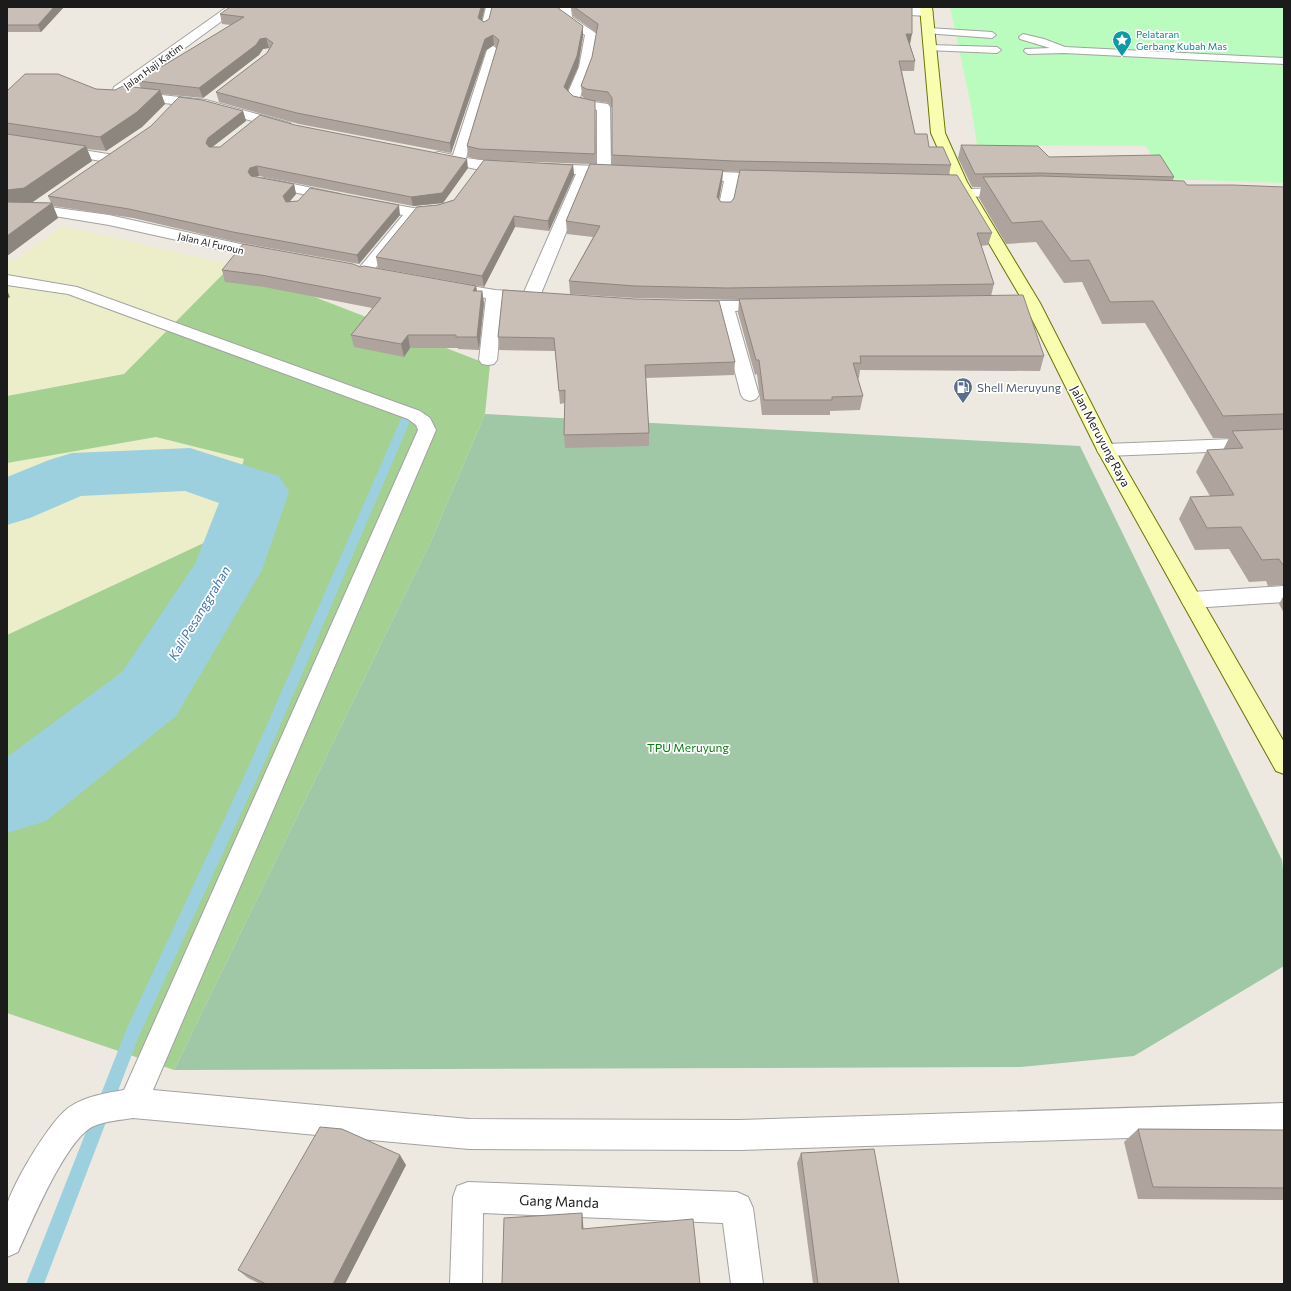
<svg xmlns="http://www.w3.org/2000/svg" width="1291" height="1291" viewBox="0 0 1291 1291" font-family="Commissioner,sans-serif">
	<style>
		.farmland { fill: #eceec9 }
		.forest { fill: #a4d092 }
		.cemetery { fill: #a0c8a6 }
		.park { fill: #b9fcbe }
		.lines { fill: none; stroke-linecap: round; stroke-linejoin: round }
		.stream { fill: #9dd0df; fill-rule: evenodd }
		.river { fill: #9dd0df; fill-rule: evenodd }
		.lane-casing { stroke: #a2a2a2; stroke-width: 2 }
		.street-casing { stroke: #a2a2a2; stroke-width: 2 }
		.secondary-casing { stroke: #697500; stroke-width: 2 }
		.lane { fill: #fff; fill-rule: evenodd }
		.street { fill: #fff; fill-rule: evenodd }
		.secondary { fill: #f9fdaf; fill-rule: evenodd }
		.wall { fill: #aea49d; fill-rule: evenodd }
		.shaded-wall { fill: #8d867f }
		.building { fill: #cabfb6; stroke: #8d867f }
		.labels { text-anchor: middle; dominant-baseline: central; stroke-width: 3.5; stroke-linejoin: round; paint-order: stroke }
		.far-culture-label { font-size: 10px; fill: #0d838f; stroke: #fff; text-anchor: start }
		.far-street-label { font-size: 10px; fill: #1b1b1b; stroke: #fff }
		.service-label { font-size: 12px; fill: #4e5e75; stroke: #fff; text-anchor: start }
		.street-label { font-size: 12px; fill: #1b1b1b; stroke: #fff }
		.park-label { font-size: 12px; fill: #057e0e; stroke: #fff }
		.water-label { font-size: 13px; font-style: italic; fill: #437ab0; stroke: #fff }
		.near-street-label { font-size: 14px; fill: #1b1b1b; stroke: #fff }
	</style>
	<rect width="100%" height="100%" fill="#eee9e0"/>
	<g class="farmland">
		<path d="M62,226L232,265L124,374L7,396V260L14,261Z"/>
		<path d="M156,437L244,459L223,534L7,635V463Z"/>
	</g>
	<path class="forest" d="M232,265L490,365L485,414L431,541L174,1070L7,1013V635L223,534L244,459L156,437L7,463V396L124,374Z"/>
	<path class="cemetery" d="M485,414L1080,446L1282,860L1284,879V966L1134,1056L1021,1067L174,1070L431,541Z"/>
	<path class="park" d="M950,7H1284V183L1167,179L1146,146L977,145L971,106Z"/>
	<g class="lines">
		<path class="stream" d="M406,416L411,419L262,768L139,1036L44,1284H26L127,1028L248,768L401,419Z"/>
		<path class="river" d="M190,448L279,476L289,492L262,570L176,716L46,821L7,833V757L122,672L195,564L219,503L185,491L81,496L30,518L7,525V477L49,460L72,453Z"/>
		<defs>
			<g id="lane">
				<path d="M486,7H494L489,28L485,31L481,28Z"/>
				<path d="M928,28L992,32L996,35L992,38L925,33V29Z"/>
				<path d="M1023,34L1044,39L1065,47L1284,58V64L1064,53L1028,54L1024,51L1025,49L1050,48L1020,39L1019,37Z"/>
				<path d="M930,45L997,47L1001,50L997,53L927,50V46Z"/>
			</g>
			<g id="street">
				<path d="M227,7H241L126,91L206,100L290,123L292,126L290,129L285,130L205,108L116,97L113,90L114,87Z"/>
				<path d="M559,7H571L572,17L597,34L591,67L580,97L586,101L608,104L610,107L611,166L622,168L624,171L622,174H590L538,301L530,303L503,301L497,360L494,364L488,365L482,364L479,360L486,298L447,291L445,288L447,285L453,283L495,290L524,292L576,174L544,172L539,171L537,168L539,165L544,164L597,166V110L574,105L566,97L579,67L585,35L562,21Z"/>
				<path d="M882,7L927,8L933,12L927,16L878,13L876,11L878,9Z"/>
				<path d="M493,46L499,50L466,158C482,161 498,160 514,164L516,167L514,170C492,176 456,164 434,159L432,156L434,153L439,152L453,155L487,50Z"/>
				<path d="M7,138L108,154L113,155L115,158L113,161L108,162L7,146Z"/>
				<path d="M694,171L769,174L774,175L776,178L774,181H738L732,210L730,213H720L718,210L724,181L689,178L687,175L689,172Z"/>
				<path d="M265,178L340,194L342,197L340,200L335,201L260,185L258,182L260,179Z"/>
				<path d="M1010,188L1015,189L1017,192L1015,195L967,197L962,196L960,193L962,190L967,189Z"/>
				<path d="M369,200L413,208L442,206L447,207L449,210L447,213L417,216L369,276L363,278L357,276L355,273L403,215L364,207L362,204L364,201Z"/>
				<path d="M35,205L109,215L267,250L273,252L275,255L273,258L267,260L109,225L30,212L28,209L30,206Z"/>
				<path d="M7,275L77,287L420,411L430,418L436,430L153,1090L469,1119L740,1120L1284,1103V1133L740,1150L469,1149L133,1118C120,1120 106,1121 94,1126C66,1138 31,1224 18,1252L7,1257C7,1244 4,1216 7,1205C14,1182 51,1118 71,1106C87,1096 106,1093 124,1090L418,430L416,425L408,419L68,294L7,285Z"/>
				<path d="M690,301H767L773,303L775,306L773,309L735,311L759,395L756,399L750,401L744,399L741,395L719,311L684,309L682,306L684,303Z"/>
				<path d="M1284,437V449L1106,456L1099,454L1097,450L1099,446L1106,444Z"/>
				<path d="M1284,586V602L1192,608L1184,606L1181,600L1184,594L1192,592Z"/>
				<path d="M468,1182L737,1192L748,1197L753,1208L763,1284H731L723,1223L483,1213L482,1284H450L453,1197L457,1186Z"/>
			</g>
			<path id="secondary" d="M920,7H932L945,133L967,182L1040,303L1115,450L1284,742V774L1276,771L1097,450L1024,303L953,182L931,133Z"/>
		</defs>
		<use href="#lane" class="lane-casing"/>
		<use href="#street" class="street-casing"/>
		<use href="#secondary" class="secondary-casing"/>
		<use href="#lane" class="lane"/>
		<use href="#street" class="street"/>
		<use href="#secondary" class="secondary"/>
	</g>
	<g class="wall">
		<path d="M7,7H64L41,32H7Z"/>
		<path d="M571,7H912L910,44L915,61L914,71H902L915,134L929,147L951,165L949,175L992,233L988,245L981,246L994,284L991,296L1044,356L1040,371L860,370L859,378H858L863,396L860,410L830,411V415H762L757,374L755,375L738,313L739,300L635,298L570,294L569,281L593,237L567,234L566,221L590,164L480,160L468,157L467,146L497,48L494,45L486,50L451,153L299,124L219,102L216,92L267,53L269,48L263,49L259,55L203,98L161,94L165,104L142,127L106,151L87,149L92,161L32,202L51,203L48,196L243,111L246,121L212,147H220L295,125L468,168L443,203L413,206L259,176L255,177L294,184L296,194L290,201L400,215L359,264L236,242L133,218L53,206L58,218L7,256V91L96,89L115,90L141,88L138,81L231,25L222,24L220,14L481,20L484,22L558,8L583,36L578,67L567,90L573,96L585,99L582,96L581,86L592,57L597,33L573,16ZM595,101L608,103L612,108V165L596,164ZM723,171L740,172L734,198L731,202H721L719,199L722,182Z"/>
		<path d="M961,145L1049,157L1174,177L1173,180L1187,185L1284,187V585L1268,586L1266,581L1249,582L1229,549L1195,550L1179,519L1190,497L1210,496L1196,472L1207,450H1223L1229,438H1213L1145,323L1102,324L1082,282L1064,283L1036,242L1006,244L979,198L981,187H972L958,158Z"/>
		<path d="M573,165L574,175L549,231L515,227L484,287L378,268L376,257L438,205Z"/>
		<path d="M360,267L476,286L477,291H482L484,303L479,350L458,349V348H410L404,357L354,347L351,335L372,308L264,287L225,282L222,270Z"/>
		<path d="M503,290L735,362L734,375L646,378L649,433V446L565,448L564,435L565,403L560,404L555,351L499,350L498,337Z"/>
		<path d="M1284,595V613L1279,604Z"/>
		<path d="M1138,1129L1284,1130V1200L1138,1199L1124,1142Z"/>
		<path d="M801,1153L899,1284H813L797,1163Z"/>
		<path d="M406,1165L345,1284H260L248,1278L238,1270Z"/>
	</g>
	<g class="shaded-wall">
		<path d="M54,7H64L41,32L38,25Z"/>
		<path d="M481,7H485L480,28L478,18Z"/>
		<path d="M583,26V36L578,67L565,97L564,87Z"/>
		<path d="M906,34H912L910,44L905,45Z"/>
		<path d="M493,35L494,45L486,50L451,153L450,143L485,39Z"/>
		<path d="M266,38L269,48L263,49L259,55L203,98L199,88L260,39Z"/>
		<path d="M160,90L165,104L142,127L106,151L100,137Z"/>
		<path d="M243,111L246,121L211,148L209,153L206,143L208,138Z"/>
		<path d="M86,146L92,161L30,204L7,206V190Z"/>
		<path d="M467,159L468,168L443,203L413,206L411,197Z"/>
		<path d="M573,165L574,175L549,231L548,221Z"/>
		<path d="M257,166L259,176L253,177L251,182L248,172L250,168Z"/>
		<path d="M723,170L722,182L717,210V197Z"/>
		<path d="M294,184L296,194L286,206L283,196Z"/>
		<path d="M52,203L58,218L7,256V236Z"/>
		<path d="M399,205L400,215L359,264L357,255Z"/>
		<path d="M514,216L515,227L484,287L482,276Z"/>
		<path d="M476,286L478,298L473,291Z"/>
		<path d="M7,290L10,297L7,299Z"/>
		<path d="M482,291L484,303L479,350L477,337Z"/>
		<path d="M408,335L410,348L404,357L401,344Z"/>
		<path d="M400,1155L406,1165L345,1284H333Z"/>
		<path d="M582,1213L583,1222L584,1238L582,1229Z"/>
	</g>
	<g class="building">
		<path d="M7,7H54L38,25H7Z"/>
		<path d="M230,7H481L478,18L484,22L489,19L492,7H558V8L583,26L577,56L564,87L573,96L595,101V154L479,149L467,146L499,40L493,35L485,39L450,143L297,113L216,92L267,53L273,43L266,38L260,39L256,45L199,88L138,81L244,17L220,14Z"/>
		<path d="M574,7H912V34H906L915,61H899L915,134H927L929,147H943L951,165L733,161L612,155V98L608,92L586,89L581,86L592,57L598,24Z"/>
		<path d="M25,74H58L96,89L115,90L123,86L160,90L137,112L100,137L7,123V91Z"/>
		<path d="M179,97L202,100L243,111L208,138L206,143L209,147H220L260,115L295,125L467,159L442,193L411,197L257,166L250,168L248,172L251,176L294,184L283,196L286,202L298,201L310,188L399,205L357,255L233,232L129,209L48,196L151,126Z"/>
		<path d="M7,134L86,146L24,188L7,190Z"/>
		<path d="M961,145L1038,146L1049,157L1160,155L1174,177L1040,173L975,174Z"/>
		<path d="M484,160L573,165L548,221L514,216L482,276L376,257L417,207L438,205L454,200Z"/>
		<path d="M590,164L723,170L717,197L721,202H731L734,198L740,170L957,175L992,233H977L994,284L727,288L635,286L569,281L600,226L566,221Z"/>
		<path d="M1042,176L1184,181L1187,185H1233L1284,187V414L1223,416L1153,301L1110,302L1089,260L1071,261L1042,221L1012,223L983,177Z"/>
		<path d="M7,202L52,203L7,236Z"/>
		<path d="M243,244L353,264L360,267L364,266L476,286L473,291H482L477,337H456V335H408L401,344L351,335L381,298L261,275L222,270Z"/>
		<path d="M503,290L635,299L719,301L735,362L645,365L649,433L564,435L565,390L559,391L554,338L498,337Z"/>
		<path d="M1023,295L1044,356H860L861,363H853L863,396L832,397V400H764L759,360H756L739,299Z"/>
		<path d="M1284,429V564H1282L1279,559L1262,560L1241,527L1207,528L1190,497L1234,495L1207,450L1243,448L1232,431Z"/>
		<path d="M320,1127L342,1129L400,1155L333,1284H266L238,1270Z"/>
		<path d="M1138,1129L1284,1130V1188L1153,1187Z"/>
		<path d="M874,1149L899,1284H818L801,1153Z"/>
		<path d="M582,1213V1229L693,1219L700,1284H502L504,1218Z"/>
	</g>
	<defs>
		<symbol id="sight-pin" viewBox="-11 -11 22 30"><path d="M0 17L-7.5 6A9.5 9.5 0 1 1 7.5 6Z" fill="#0f9aa8" stroke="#fff"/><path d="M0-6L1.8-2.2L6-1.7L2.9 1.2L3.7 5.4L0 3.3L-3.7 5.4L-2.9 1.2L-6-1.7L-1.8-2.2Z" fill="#fff"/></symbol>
		<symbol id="fuel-pin" viewBox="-11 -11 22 30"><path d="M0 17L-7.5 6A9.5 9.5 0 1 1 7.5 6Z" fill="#5c6f8a" stroke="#fff"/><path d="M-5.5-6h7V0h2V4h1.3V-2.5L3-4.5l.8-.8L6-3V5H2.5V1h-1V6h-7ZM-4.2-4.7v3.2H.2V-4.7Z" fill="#fff"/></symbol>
	</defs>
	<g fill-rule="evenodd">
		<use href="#sight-pin" x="1111" y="29" width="22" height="30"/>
		<use href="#fuel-pin" x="952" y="376" width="22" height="30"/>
	</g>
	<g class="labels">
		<g class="far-culture-label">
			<text x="1136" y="34">Pelataran<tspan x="1136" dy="12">Gerbang Kubah Mas</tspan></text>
		</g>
		<g class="far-street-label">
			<text transform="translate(153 66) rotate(-36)">Jalan Haji Katim</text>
			<text transform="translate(211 243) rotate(13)">Jalan Al Furoun</text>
		</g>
		<g class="service-label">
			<text x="977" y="387">Shell Meruyung</text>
		</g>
		<g class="street-label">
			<text transform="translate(1101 436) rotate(62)">Jalan Meruyung Raya</text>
		</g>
		<g class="park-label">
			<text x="688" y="747">TPU Meruyung</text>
		</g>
		<g class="water-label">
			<text transform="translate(199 613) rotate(-59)">Kali Pesanggrahan</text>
		</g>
		<g class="near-street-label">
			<text transform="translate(559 1201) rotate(2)">Gang Manda</text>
		</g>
	</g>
	<rect width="1291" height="1291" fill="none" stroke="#1b1b1b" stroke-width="16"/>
</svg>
